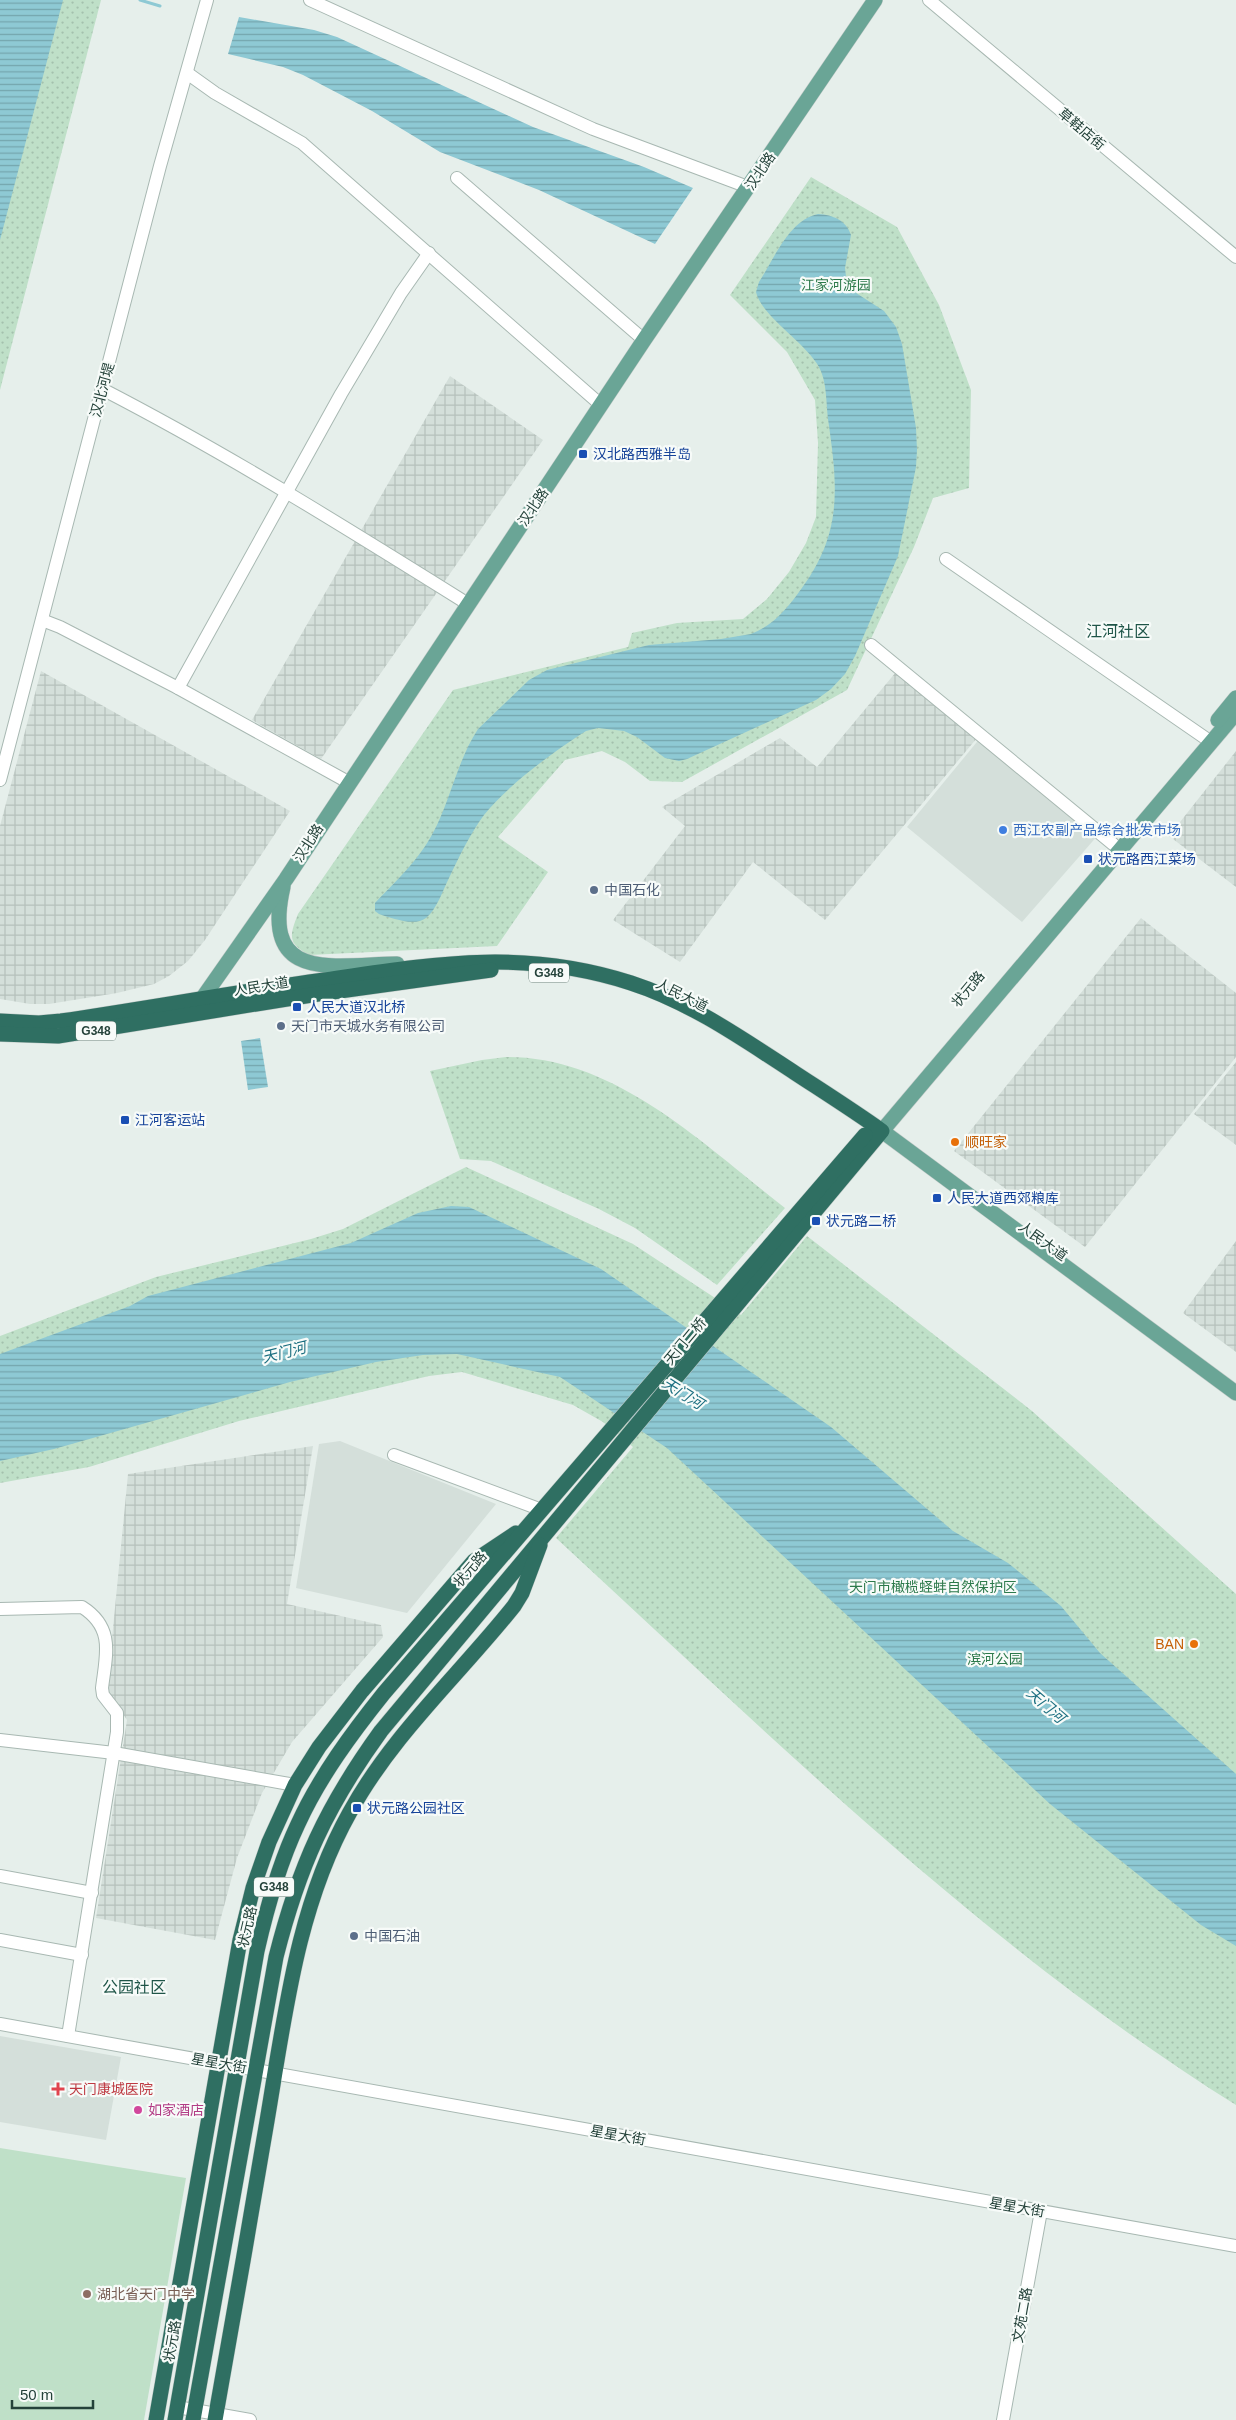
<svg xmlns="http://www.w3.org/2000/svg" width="1236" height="2420" viewBox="0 0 1236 2420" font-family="Arial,'Noto Sans SC',sans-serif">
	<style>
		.built { fill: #d4dfda }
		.industrial { fill: url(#industrial-grid) }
		.grass { fill: url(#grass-dots) }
		.garden { fill: #bfe0c8 }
		.water { fill: url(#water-rules) }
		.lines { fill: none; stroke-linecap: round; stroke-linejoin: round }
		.stream { stroke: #8ec9d4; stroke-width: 3 }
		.minor-casing { stroke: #a8b8b2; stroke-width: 14 }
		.major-casing { stroke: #c2cac8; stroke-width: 16 }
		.highway-casing { stroke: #c2cac8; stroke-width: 16 }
		.minor { stroke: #fff; stroke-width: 12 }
		.major { stroke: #6aa596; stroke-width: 15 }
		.highway { stroke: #2f6f62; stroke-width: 15 }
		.transit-dot { fill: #1a4fb4; stroke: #f7fbf9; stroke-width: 2 }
		.shop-dot { fill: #3f7fe0; stroke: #f7fbf9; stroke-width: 2 }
		.service-dot { fill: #5c6f8a; stroke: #f7fbf9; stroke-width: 2 }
		.food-dot { fill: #e8710a; stroke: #f7fbf9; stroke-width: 2 }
		.health-dot { fill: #e0444e; stroke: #f7fbf9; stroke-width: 2 }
		.hotel-dot { fill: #d1479c; stroke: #f7fbf9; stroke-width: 2 }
		.education-dot { fill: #8d6e63; stroke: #f7fbf9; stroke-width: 2 }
		.labels { text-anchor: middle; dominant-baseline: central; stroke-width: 4.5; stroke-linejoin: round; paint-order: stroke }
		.shield { fill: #f7fbf9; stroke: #637a73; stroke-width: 1 }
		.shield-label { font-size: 12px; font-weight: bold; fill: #24423a }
		.street-label { font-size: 14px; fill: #24423a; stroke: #f7fbf9 }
		.park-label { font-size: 14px; fill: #2d7a4b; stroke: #f7fbf9 }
		.transit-label { font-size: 14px; fill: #164399; stroke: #f7fbf9; text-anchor: start }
		.shop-label { font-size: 14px; fill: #366cbe; stroke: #f7fbf9; text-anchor: start }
		.service-label { font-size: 14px; fill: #4e5e75; stroke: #f7fbf9; text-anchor: start }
		.food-label { font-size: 14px; fill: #c56008; stroke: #f7fbf9; text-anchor: start }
		.health-label { font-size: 14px; fill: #be3a42; stroke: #f7fbf9; text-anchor: start }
		.hotel-label { font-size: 14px; fill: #b23c85; stroke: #f7fbf9; text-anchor: start }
		.education-label { font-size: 14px; fill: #785e54; stroke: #f7fbf9; text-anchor: start }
		.water-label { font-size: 15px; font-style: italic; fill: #1c6f80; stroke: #f7fbf9 }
		.quarter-label { font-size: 16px; fill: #1f5548; stroke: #f7fbf9 }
	</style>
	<defs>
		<pattern id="industrial-grid" width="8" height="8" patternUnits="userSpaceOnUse" patternTransform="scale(1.25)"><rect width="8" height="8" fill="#d4dfda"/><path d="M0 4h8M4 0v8" fill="none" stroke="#b6c1bc"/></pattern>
		<pattern id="grass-dots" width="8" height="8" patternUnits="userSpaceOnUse" patternTransform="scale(1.25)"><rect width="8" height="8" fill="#bfe0c8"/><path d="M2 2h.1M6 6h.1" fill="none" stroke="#a4c1ad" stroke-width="1.8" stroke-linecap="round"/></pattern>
		<pattern id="water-rules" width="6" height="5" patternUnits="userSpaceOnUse" patternTransform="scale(1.25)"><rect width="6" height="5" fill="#8ec9d4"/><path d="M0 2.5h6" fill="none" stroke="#74a5ad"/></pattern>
	</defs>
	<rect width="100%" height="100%" fill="#e6efeb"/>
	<g class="built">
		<path d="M981,737L1099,834L1022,922L907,827Z"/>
		<path d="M340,1441L496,1504L407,1613L296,1588L319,1444Z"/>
		<path d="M0,2036L121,2057L106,2140L0,2122Z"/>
	</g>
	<g class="industrial">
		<path d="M450,376L543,440L321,759L252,720Z"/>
		<path d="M41,671L290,811L205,940L188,961L169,976L154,984L117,993L49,1004H30L0,999V826Z"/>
		<path d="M896,672L977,738L825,920L753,862L680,962L613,920L685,826L662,807L780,738L817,767Z"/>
		<path d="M1236,751V887L1169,836Z"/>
		<path d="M1141,918L1236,993V1057L1085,1247L954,1151Z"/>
		<path d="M1236,1062V1145L1194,1114Z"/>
		<path d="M1236,1241V1352L1183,1313Z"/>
		<path d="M313,1446L287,1604L381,1625L383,1637L292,1742L262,1793L237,1858L215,1940L96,1918L127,1720L107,1690L128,1474Z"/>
	</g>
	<g class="grass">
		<path d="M0,0H101L0,390Z"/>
		<path d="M811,177L897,227L939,305L971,390L969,488L933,498L914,547L847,690L682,782L650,781L625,762L602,751L565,760L498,837L548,872L497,946L309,955C288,943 289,937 298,914L453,690L628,647L632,633L677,623L743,619L767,599L789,572L806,543L816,517L818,443L815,400L787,352L730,295Z"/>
		<path d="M506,1057C615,1056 704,1145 785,1208L717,1285L635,1228L599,1209L491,1161L460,1159L430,1071L482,1060Z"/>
		<path d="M466,1167L633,1244L741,1315L807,1236L1032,1411L1236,1594V2105C986,1949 772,1737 556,1538L633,1447L603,1422L573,1405L462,1372L429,1376L239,1421L89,1467L0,1483V1336L156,1277L311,1239L343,1229Z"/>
	</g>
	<path class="garden" d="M0,2148L186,2178L144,2420H0Z"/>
	<g class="water">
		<path d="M0,0H63L0,240Z"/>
		<path d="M239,17L314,30L337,37L533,127L644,167L693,188L655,244L539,190L440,152L372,111L303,75L283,67L228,54Z"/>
		<path d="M818,214C833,215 846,220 851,235L845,268L847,285L853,291L884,311L896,327L902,344L916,428L917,450L916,467L898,556L855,656L845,674L831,689L816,700L687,759L679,761L665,758L637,737L624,731L598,728L586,731C553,752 509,784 484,815C470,834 459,857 449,878C443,890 437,909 426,918C414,927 392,918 379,914L375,911V903C399,878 422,857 437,825C452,793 459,758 478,729L529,680L547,670L649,645L721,639L751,634C772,626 786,610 799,592C843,534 838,488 828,419C826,402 827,382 819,367C805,342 762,317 756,292L759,282C774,259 789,220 818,214Z"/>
		<path d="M260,1038L268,1087L248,1090L241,1041Z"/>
		<path d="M451,1206L469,1207L601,1269L831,1427L953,1531L1008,1563L1061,1606L1100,1653L1236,1774V1946L1201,1925L1050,1804L667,1448L560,1377L457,1354L423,1355L376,1362L290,1382L54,1449L0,1461V1354L130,1306L148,1296L351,1243L418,1213Z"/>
	</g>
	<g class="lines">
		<path class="stream" d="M140,0L160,6"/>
		<defs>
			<g id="minor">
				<path d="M310,0L593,129L748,187"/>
				<path d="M929,0L1236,257"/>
				<path d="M187,73L215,93L302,143L601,405"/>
				<path d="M457,178L644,340"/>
				<path d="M102,389C228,454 348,529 468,604"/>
				<path d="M946,559L1211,742"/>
				<path d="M42,620L60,627L178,688L348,782"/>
				<path d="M871,645L1113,844"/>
				<path d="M178,688L341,394L401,293L429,253"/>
				<path d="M0,780L160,166L207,0"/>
				<path d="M394,1455L542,1510"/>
				<path d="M0,1609L82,1607C115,1628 106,1655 102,1688L103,1695L117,1713V1732L68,2036"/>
				<path d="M0,1740L114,1753L295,1785"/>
				<path d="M0,1876L92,1893"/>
				<path d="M0,1940L82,1955"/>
				<path d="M0,2024L1236,2246"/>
				<path d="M177,2407L250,2420"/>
				<path d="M1003,2420L1041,2211"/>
			</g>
			<g id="major">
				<path d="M1236,713L882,1131L1236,1393"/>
				<path d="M1218,720L1236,698"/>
				<path d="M283,887C261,983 332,965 397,964"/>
				<path d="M197,1006L286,879L644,340L875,0"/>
			</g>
			<g id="highway">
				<path d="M0,1021L39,1023L61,1021C149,1008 236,992 324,980C433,964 523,948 631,983C690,1002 743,1039 795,1073C824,1092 854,1111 882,1131L381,1731C326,1807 299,1866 276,1957L193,2420"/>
				<path d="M0,1034L58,1036L318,994L491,970"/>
				<path d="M156,2420L240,1940L253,1888L269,1842L295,1785L319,1747L362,1691L474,1561L516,1533"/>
				<path d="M175,2420L257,1951C267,1907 279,1864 298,1824C320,1776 352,1733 384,1693L865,1135"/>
				<path d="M215,2420C233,2320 250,2221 267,2121C285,2015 297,1906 350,1812C392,1735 460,1674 514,1606L522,1593L540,1545"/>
			</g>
		</defs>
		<use href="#minor" class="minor-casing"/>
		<use href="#major" class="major-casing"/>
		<use href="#highway" class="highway-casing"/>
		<use href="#minor" class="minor"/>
		<use href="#major" class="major"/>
		<use href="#highway" class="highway"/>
	</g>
	<g class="transit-dot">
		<rect x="578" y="449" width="10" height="10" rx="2.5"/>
		<rect x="1083" y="854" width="10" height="10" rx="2.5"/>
		<rect x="292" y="1002" width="10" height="10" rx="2.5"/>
		<rect x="120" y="1115" width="10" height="10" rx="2.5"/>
		<rect x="932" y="1193" width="10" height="10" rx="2.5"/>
		<rect x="811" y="1216" width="10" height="10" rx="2.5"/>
		<rect x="352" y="1803" width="10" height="10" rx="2.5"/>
	</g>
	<circle class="shop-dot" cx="1003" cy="830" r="5"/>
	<g class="service-dot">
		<circle cx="594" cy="890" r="5"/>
		<circle cx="281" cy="1026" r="5"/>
		<circle cx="354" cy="1936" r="5"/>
	</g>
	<g class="food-dot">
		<circle cx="955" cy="1142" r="5"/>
		<circle cx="1194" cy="1644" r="5"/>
	</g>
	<path class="health-dot" d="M55.5 2081.5h5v5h5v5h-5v5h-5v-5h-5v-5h5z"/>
	<circle class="hotel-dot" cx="138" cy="2110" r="5"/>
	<circle class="education-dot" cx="87" cy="2294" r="5"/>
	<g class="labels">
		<g class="shield">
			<rect x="529" y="963.5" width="40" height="19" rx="4"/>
			<rect x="76" y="1021.5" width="40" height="19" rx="4"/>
			<rect x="254" y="1877.5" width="40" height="19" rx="4"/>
		</g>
		<g class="shield-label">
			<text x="549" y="973">G348</text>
			<text x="96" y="1031">G348</text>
			<text x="274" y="1887">G348</text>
		</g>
		<g class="street-label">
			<text transform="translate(1082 129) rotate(40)">草鞋店街</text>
			<text transform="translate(760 171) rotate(-56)">汉北路</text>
			<text transform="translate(102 390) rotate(-75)">汉北河堤</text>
			<text transform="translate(533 507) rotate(-56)">汉北路</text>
			<text transform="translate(308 843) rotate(-57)">汉北路</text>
			<text transform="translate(261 986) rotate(-9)">人民大道</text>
			<text transform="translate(968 989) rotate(-50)">状元路</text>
			<text transform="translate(682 995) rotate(27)">人民大道</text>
			<text transform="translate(1043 1241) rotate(36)">人民大道</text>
			<text transform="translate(685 1341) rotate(-50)">天门二桥</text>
			<text transform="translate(470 1569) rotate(-49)">状元路</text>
			<text transform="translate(247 1927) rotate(-77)">状元路</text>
			<text transform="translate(219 2063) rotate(10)">星星大街</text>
			<text transform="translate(618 2135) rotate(10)">星星大街</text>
			<text transform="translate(1017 2207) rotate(10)">星星大街</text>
			<text transform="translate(1022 2315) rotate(-80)">文苑二路</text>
			<text transform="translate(172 2341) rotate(-80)">状元路</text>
		</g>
		<g class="park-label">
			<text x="836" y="285">江家河游园</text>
			<text x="933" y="1587">天门市橄榄蛏蚌自然保护区</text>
			<text x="995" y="1659">滨河公园</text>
		</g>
		<g class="transit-label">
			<text x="593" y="454">汉北路西雅半岛</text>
			<text x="1098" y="859">状元路西江菜场</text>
			<text x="307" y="1007">人民大道汉北桥</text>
			<text x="135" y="1120">江河客运站</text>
			<text x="947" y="1198">人民大道西郊粮库</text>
			<text x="826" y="1221">状元路二桥</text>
			<text x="367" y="1808">状元路公园社区</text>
		</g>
		<g class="shop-label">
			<text x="1013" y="830">西江农副产品综合批发市场</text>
		</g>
		<g class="service-label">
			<text x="604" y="890">中国石化</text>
			<text x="291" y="1026">天门市天城水务有限公司</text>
			<text x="364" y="1936">中国石油</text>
		</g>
		<g class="food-label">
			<text x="965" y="1142">顺旺家</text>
			<text x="1184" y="1644" text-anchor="end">BAN</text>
		</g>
		<g class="health-label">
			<text x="69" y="2089">天门康城医院</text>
		</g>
		<g class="hotel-label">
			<text x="148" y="2110">如家酒店</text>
		</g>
		<g class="education-label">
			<text x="97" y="2294">湖北省天门中学</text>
		</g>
		<g class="water-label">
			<text transform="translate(284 1352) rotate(-14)">天门河</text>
			<text transform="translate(683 1393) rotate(32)">天门河</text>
			<text transform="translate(1046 1705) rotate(41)">天门河</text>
		</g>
		<g class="quarter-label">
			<text x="1118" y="631">江河社区</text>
			<text x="134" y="1987">公园社区</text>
		</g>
	</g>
	<path d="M12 2400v8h81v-8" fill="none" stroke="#24423a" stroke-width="2.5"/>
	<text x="20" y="2400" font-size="15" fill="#24423a" stroke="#f7fbf9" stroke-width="4" paint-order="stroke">50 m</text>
</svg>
